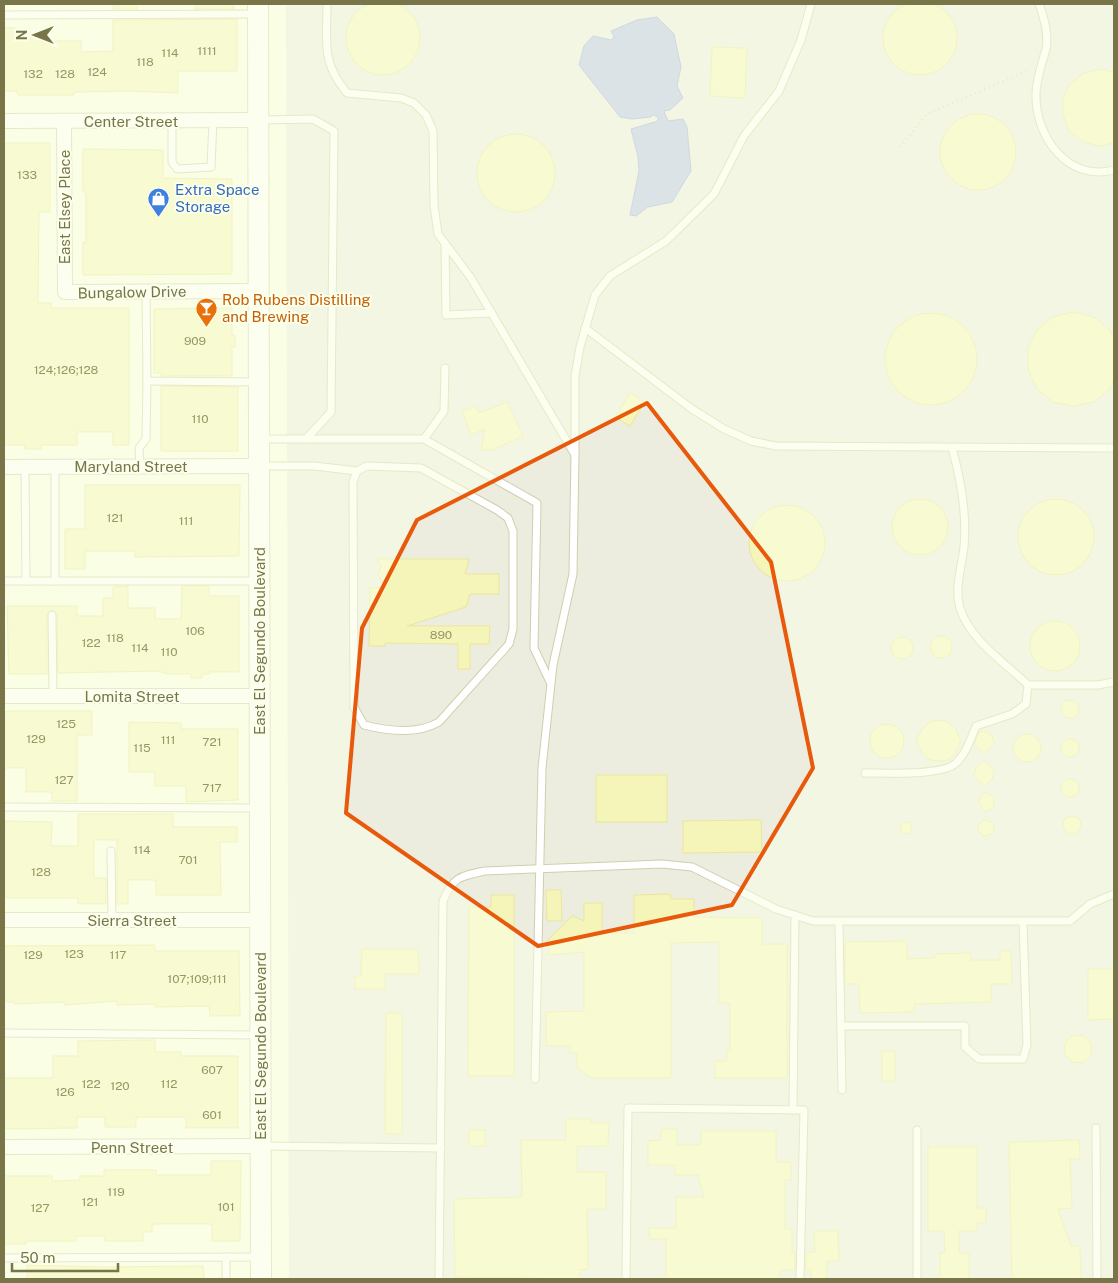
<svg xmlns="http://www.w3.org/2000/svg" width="1118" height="1283" viewBox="0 0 1118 1283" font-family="'Public Sans',sans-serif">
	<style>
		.industrial { fill: #eceddf }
		.water { fill: #b7c4e9; stroke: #9dacdb }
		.building { fill: #f5f5ba; stroke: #e9e799 }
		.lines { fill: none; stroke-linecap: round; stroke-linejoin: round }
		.service-casing { stroke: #ced0aa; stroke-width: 9 }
		.minor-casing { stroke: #ced0aa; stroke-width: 16 }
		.secondary-casing { stroke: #d2d3a7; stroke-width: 22 }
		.path { stroke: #dad99d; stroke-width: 2.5; stroke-dasharray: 1 4; stroke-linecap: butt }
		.service { stroke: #fff; stroke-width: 7 }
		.minor { stroke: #fff; stroke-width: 14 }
		.secondary { stroke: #fff; stroke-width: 20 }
		.marked { fill: none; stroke: #e8590c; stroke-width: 4; stroke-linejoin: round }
		.labels { text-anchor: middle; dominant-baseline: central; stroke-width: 4; stroke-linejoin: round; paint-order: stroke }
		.number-label { font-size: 12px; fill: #979664 }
		.street-label { font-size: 15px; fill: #787648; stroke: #fbffec }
		.shop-label { font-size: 15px; fill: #366cbe; stroke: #fbffec; text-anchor: start }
		.food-label { font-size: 15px; fill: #c56008; stroke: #fbffec; text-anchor: start }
	</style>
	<rect width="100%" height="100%" fill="#f9fee4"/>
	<path class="industrial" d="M286,4H1114V1279H289Z"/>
	<path class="water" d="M657,17L674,34L681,67L677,86L683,98L670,110L664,111L668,121L683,119L687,127L691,171L672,202L648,207L636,216L630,215L639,171L638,157L631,129L658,121V117L653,115L651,117L632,119L620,117L579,65L584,46L593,36L611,40L614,37L611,31L637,20Z"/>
	<g class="building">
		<circle cx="920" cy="38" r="37"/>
		<circle cx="383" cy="38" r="37"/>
		<rect x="113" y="4" width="24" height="5"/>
		<rect x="195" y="4" width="39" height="5"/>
		<path d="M237,19V71H178V93L129,91L74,92V95H18L17,91H4V28H16V35H49V41H81V52L113,51V20Z"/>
		<path d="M712,47L747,48L745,98L710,96Z"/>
		<path d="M1100,69L1114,72V143L1100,146L1084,142L1070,132L1063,116V99L1070,84L1084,73Z"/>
		<circle cx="978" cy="152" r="38"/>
		<circle cx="516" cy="173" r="39"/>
		<path d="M4,143H50V212H39L38,303H51V308H129V445H113V432H77V445H41V449H25V445H4Z"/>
		<path d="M83,149L163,150V178L232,179V274L83,275V242H86V192H83Z"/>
		<path d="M232,308V335H235V347H232V376H161V373H154V309Z"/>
		<path d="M1073,312L1094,317L1110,330L1114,339V380L1110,389L1094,402L1073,406L1053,402L1037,389L1028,370V349L1037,330L1053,317Z"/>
		<circle cx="931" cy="359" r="46"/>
		<path d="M161,386L238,387V451H161Z"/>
		<path d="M630,393L645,402L630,426L615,417Z"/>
		<path d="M507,402L523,436L493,450H481L485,429L471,435L462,411L476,406L479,413Z"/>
		<path d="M85,485H240L239,556L135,557V551H85V569H65V529H85Z"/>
		<circle cx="1056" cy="537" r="38"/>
		<circle cx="920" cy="527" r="28"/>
		<circle cx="787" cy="543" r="38"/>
		<path d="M377,559H469L465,574H499V594H470L466,607L407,626H490L489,644H470V669H458V644L385,643V646H369L370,588L385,587L378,574L381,567Z"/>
		<path d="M128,586V608H155V619H181L182,586H209V596H239V672H210V674H202V678H191V674H168L158,671L58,673L57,615L52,610L47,615V674H9L7,606H77V616H103V598H113V587Z"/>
		<circle cx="1055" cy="646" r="25"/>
		<circle cx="941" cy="647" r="11"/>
		<circle cx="902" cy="648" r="11"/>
		<circle cx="1070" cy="709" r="9"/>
		<path d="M10,711H92V735H77V801H52V792H26V768H4V712Z"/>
		<path d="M939,720L948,722L955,728L961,741L955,754L948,760L939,761L930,760L923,754L916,741L923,728L930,722Z"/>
		<path d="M129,722L181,723V729H238V800L186,802V786H155V772H129Z"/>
		<circle cx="887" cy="741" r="17"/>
		<path d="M984,731L992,735L994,743L984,754L974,744L979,732Z"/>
		<circle cx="1027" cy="748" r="14"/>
		<circle cx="1070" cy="748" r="9"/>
		<path d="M984,761L994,771L992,780L984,786L974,776L976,767Z"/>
		<rect x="596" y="775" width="71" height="47"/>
		<circle cx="1070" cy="788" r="9"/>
		<path d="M986,792L994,798V807L986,812L979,804L980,797Z"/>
		<path d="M78,814H173V827H237V842H220L221,895H156V880H128V904H117V840H94V878H106V904H78V898H4L5,821L52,822L51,846H78Z"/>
		<circle cx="1072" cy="825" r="9"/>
		<circle cx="986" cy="828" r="8"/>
		<path d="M761,820L762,852L683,853V821Z"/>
		<circle cx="906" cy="828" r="6"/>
		<path d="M546,890H561L562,921H547Z"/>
		<path d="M670,894L671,899H694V917L762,918V944H787V1078H715V1061H727V1050H730V1003H719V942L671,943V1078H592L577,1068V1053H570V1046H546V1012L584,1011V952L549,955L548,940L570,918L573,916L584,921V903H602V933H634V895Z"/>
		<path d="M491,895H514V1076H468L469,907H491Z"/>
		<path d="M907,941V959L935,958V954L971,953V960H1000V951H1011L1012,984H991V1002L914,1004V1012L860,1013L859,984H845V942Z"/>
		<path d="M155,945V951H239L240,1016H210L209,1006L155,1007V1004L117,1005V1001L65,1005V1002L14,1004V1002H4V946Z"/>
		<path d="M362,949H418L419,974H385V989H355V976H361Z"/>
		<path d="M1088,969H1114V1019L1088,1020Z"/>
		<path d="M386,1013H402V1134H385Z"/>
		<circle cx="1078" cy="1049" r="14"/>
		<path d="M155,1040V1052H181V1056H238V1128H186V1117H136V1127H105V1117H77V1128L4,1129V1078H53V1056H78V1041Z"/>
		<rect x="882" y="1051" width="13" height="30"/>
		<path d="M566,1119H590L591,1123H609L608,1146H577V1172H606V1209H587L588,1269L580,1270V1279L455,1277L454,1199L522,1197L521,1140H566Z"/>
		<path d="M661,1129H677V1145H701V1131H776V1162H791V1180H785V1229H792V1252H795V1270H780V1279H666V1239H649V1228H676V1197H704L698,1175H675V1165H648V1141L661,1140Z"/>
		<rect x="469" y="1130" width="16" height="16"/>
		<path d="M1079,1140L1080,1159H1070L1072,1208L1058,1209L1071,1246H1080L1081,1279H1012L1009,1142Z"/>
		<path d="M928,1147H977V1208H986V1223H977V1231H959V1253H969V1279H940V1253H945L944,1231H928Z"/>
		<path d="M211,1161H241L240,1241H212V1224H156L152,1225V1232H143V1241H105V1236H76V1241H26V1244H4V1176H52V1181L80,1180V1176H104V1170H156V1175H211Z"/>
		<path d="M814,1231H838L839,1261H827L826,1279H811V1270H806V1252H815Z"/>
		<path d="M27,1265L104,1267L203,1266L204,1279H27Z"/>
	</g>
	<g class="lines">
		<defs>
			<g id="service">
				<path d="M327,4C327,42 321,62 347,93L401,98L414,103L426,115L433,131L434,205L438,234L471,278L575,455L573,574L553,665L542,768L535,1079"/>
				<path d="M1039,4C1044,18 1049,34 1046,49C1042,64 1036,79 1036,94C1035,137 1068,182 1114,170"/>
				<path d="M4,15L258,14"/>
				<path d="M172,120V162L177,169L211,167L213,120"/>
				<path d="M261,120L313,119L334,131L331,412L306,439"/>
				<path d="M445,244L446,315L492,313"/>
				<path d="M146,291L147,381L256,382"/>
				<path d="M585,328L692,409L724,429L751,441L776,446L1114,448"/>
				<path d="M262,439H424L537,503L534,648L550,682"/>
				<path d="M424,439L444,411L445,368"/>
				<path d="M575,454V376L580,347L595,295L610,276L666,241L714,194L744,136L779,91L801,40L811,4"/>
				<path d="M140,466L139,448L146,439L147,381"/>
				<path d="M262,466H314L357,471L353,482L354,707L364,725C388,731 417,735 439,722L509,644L513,629V531L508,518L497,510L421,468L367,466L357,471"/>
				<path d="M25,467L26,581"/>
				<path d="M55,467V581"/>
				<path d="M4,581H258"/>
				<path d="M52,615L53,696"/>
				<path d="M1028,685H1098L1114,682"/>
				<path d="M865,773C884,773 944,776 956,763C966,754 971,738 976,726L1012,714L1026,704L1028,685C1005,663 969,639 960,608C954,590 962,565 964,547C967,514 961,480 952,448"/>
				<path d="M4,807L259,808"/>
				<path d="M111,851L112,920"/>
				<path d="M839,922L842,1090"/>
				<path d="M841,1026H965V1047L979,1059H1023L1027,1045L1023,922"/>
				<path d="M4,1033L260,1035"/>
				<path d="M793,1110L795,915"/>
				<path d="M1096,1128L1097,1279"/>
				<path d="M917,1130V1279"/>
				<path d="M263,1146L441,1148"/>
				<path d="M4,1258L258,1257"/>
				<path d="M226,1279V1257"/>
				<path d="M439,1279L443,901C453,877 460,876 485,871L662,864L692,867L776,909L813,921H1070L1090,904L1114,894"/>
				<path d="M626,1279L628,1108L804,1110L800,1279"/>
			</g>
			<g id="minor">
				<path d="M4,121L258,120"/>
				<path d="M64,121L65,292L259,291"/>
				<path d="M4,467L259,466"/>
				<path d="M4,696H260"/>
				<path d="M4,920H260"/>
				<path d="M4,1147L261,1146"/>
			</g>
			<path id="secondary" d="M258,4L261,1279"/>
		</defs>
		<use href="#service" class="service-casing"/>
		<use href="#minor" class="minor-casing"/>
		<use href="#secondary" class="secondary-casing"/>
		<path class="path" d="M900,147L927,114L1030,70"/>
		<use href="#service" class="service"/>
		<use href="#minor" class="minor"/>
		<use href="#secondary" class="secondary"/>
	</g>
	<path d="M0 0H1118V1283H0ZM647,403L771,562L813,768L732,905L538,946L346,813L362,628L417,520Z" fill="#f9fee4" fill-opacity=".55" fill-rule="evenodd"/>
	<path class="marked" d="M647,403L771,562L813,768L732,905L538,946L346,813L362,628L417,520Z"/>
	<defs>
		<symbol id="shop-pin" viewBox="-11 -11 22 30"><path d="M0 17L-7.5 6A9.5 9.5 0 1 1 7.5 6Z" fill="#3f7fe0" stroke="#fbffec"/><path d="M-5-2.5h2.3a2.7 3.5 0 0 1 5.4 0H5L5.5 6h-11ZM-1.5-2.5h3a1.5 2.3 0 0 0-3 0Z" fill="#fff"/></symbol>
		<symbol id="bar-pin" viewBox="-11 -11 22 30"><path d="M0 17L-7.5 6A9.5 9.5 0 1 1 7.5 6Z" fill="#e8710a" stroke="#fbffec"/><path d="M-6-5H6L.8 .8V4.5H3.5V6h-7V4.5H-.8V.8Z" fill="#fff"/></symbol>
	</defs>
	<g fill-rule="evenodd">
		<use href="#shop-pin" x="146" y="186" width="25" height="34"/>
		<use href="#bar-pin" x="194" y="296" width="25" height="34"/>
	</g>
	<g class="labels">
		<g class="number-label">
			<text x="207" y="51">1111</text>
			<text x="170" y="53">114</text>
			<text x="145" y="62">118</text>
			<text x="97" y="72">124</text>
			<text x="33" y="74">132</text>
			<text x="65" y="74">128</text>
			<text x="27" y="175">133</text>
			<text x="195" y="341">909</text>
			<text x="66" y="370">124;126;128</text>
			<text x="200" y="419">110</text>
			<text x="115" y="518">121</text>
			<text x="186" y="521">111</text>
			<text x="195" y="631">106</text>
			<text x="441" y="635">890</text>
			<text x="115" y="638">118</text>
			<text x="91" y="643">122</text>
			<text x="140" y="648">114</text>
			<text x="169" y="652">110</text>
			<text x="66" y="724">125</text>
			<text x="36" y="739">129</text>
			<text x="168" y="740">111</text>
			<text x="212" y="742">721</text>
			<text x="142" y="748">115</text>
			<text x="64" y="780">127</text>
			<text x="212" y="788">717</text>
			<text x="142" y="850">114</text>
			<text x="188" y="860">701</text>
			<text x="41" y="872">128</text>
			<text x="74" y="954">123</text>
			<text x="33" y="955">129</text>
			<text x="118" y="955">117</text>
			<text x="197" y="979">107;109;111</text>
			<text x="212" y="1070">607</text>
			<text x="91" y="1084">122</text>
			<text x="169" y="1084">112</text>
			<text x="120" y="1086">120</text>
			<text x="65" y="1092">126</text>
			<text x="212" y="1115">601</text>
			<text x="116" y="1192">119</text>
			<text x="90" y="1202">121</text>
			<text x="226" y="1207">101</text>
			<text x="40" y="1208">127</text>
		</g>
		<g class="street-label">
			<text x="131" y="121">Center Street</text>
			<text transform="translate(64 207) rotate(-90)">East Elsey Place</text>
			<text transform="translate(132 292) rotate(-1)">Bungalow Drive</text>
			<text x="131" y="466">Maryland Street</text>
			<text transform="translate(259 641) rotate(-90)">East El Segundo Boulevard</text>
			<text x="132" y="696">Lomita Street</text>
			<text x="132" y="920">Sierra Street</text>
			<text transform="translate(260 1046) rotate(-90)">East El Segundo Boulevard</text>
			<text x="132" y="1147">Penn Street</text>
		</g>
		<g class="shop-label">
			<text x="175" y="189">Extra Space<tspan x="175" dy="17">Storage</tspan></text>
		</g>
		<g class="food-label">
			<text x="222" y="299">Rob Rubens Distilling<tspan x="222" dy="17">and Brewing</tspan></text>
		</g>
	</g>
	<rect width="1118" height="1283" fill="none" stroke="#787648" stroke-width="10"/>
	<g transform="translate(35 35) rotate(270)" stroke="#fbffec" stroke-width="4" paint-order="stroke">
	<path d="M0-4L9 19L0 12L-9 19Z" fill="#787648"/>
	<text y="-8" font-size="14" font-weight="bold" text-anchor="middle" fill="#787648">N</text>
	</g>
	<path d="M12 1263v8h106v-8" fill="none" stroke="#787648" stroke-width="2.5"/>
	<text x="20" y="1263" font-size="15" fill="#787648" stroke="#fbffec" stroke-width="4" paint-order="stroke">50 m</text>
</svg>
